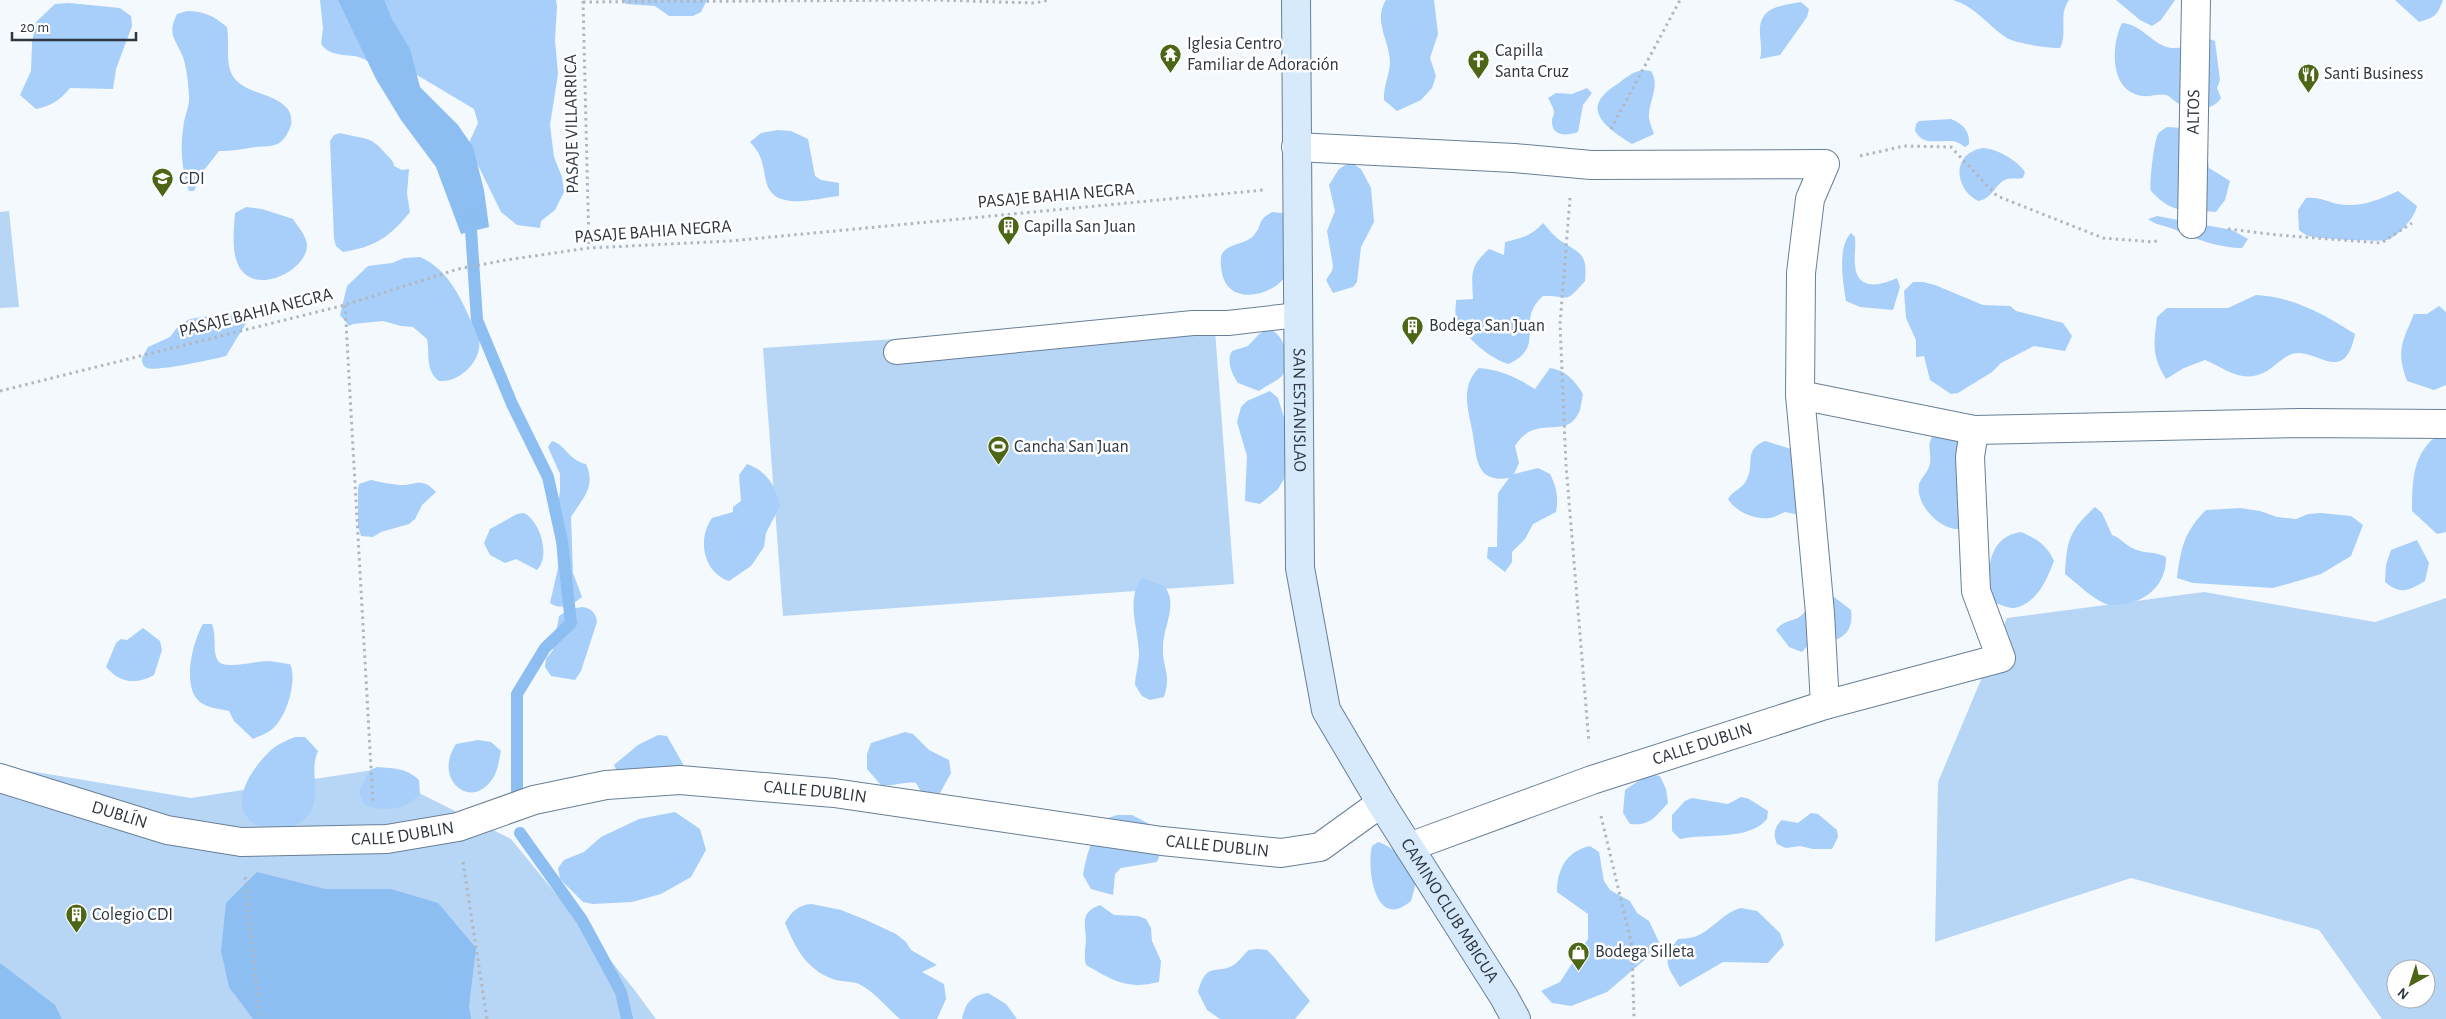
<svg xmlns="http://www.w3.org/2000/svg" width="2446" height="1019" viewBox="0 0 2446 1019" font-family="'Alegreya Sans',sans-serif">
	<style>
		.green { fill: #b7d6f6; fill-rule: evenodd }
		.forest { fill: #a7cff9 }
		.water { fill: #8cbef2 }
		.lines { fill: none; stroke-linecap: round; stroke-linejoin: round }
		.stream { stroke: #8cbef2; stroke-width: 12 }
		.service-casing { stroke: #697f95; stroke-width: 26 }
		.minor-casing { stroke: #697f95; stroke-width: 30 }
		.secondary-casing { stroke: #697f95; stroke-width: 30 }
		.path { stroke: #b1b7be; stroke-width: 3; stroke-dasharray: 2.5 4; stroke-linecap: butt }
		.service { stroke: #fff; stroke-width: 24 }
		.minor { stroke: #fff; stroke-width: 28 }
		.secondary { stroke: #d7eafc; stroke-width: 28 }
		.labels { text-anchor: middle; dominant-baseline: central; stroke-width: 5; stroke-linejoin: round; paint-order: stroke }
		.poi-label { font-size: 18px; fill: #2e3741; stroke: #fff; text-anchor: start }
		.street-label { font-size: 18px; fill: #2e3741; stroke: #fff }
	</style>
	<rect width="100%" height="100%" fill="#f4f9fe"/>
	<g class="green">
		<path d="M9,211L19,307L0,308V212Z"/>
		<path d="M1214,317L1234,584L783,616L763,348Z"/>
		<path d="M2204,592L2375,622L2446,598V1019H2382L2319,930L2131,878L1935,942L1938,782L2007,618ZM2396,969H2426V999H2396Z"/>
		<path d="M0,766L191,798L373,770L511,839L633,988L656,1019H0Z"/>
	</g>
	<g class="forest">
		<path d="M320,0H350L371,64C356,49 334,62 321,44L323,28Z"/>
		<path d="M373,0H556L557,6L555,40L558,74L550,125L554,157L562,177L564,192L555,210L541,221L540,228L517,225L501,212L468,145L478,123L474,109L412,72Z"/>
		<path d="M621,0H707L701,12L693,16H669L655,6L626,4Z"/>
		<path d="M1386,0H1434L1438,34L1430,58L1436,76L1432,88L1421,100L1397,111L1384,100C1383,86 1390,75 1390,61C1389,40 1373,20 1386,0Z"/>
		<path d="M1953,0H2069C2058,14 2068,33 2060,48C2051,49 2015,43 2007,38C1987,25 1976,7 1953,0Z"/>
		<path d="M2116,0H2175L2161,20L2152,26L2140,20Z"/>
		<path d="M2395,0H2443C2437,16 2435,17 2419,22Z"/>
		<path d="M1801,2L1809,9L1807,17L1780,55L1760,59C1763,48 1759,38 1760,27C1762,6 1785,5 1801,2Z"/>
		<path d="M69,3L120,8L131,16L132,26L116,69L113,89L70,88C60,100 51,106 36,109L20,95L31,71L32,43L36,22L55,4Z"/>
		<path d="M187,11C204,11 214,16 227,27C230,43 224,66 235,79C248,94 272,93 286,107C291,112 293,121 290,128C280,152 268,144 249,148C238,150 231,151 219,151L205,169L194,191H189C181,167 180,146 184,122C186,112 190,105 189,95C188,83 187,69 183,57C175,38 167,35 177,14Z"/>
		<path d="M2122,23C2142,24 2153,46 2172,48C2184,49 2196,43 2207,38L2215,41L2220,80L2217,88L2221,98C2213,112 2188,111 2176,102C2173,100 2170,96 2166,95C2159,93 2151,97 2143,96C2109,92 2111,45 2122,23Z"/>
		<path d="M1643,70L1651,71C1660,86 1650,99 1649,114C1648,119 1652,128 1654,134L1632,144C1607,128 1578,109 1616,85C1626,78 1631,72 1643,70Z"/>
		<path d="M1587,88L1592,93L1583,105L1578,132C1567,136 1551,137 1552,120C1552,118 1554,115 1554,113C1554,108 1550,102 1548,98L1556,93L1572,94Z"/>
		<path d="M1951,119C1963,124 1970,131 1969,144L1965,147C1961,144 1956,141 1951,141C1936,140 1924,146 1915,131L1916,124L1919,121Z"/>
		<path d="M2167,127L2182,128L2207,155L2209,168L2230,181L2225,200L2216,212C2186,209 2174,216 2151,191C2149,183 2154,141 2158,134C2160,131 2164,129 2167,127Z"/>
		<path d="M778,130L791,131L808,139L815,176L821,180L839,183V196C817,198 773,213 766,181C762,163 763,156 750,142L761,133Z"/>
		<path d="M340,133C361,139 371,135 385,153C389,158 393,159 394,166L402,170L409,169L407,194L410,212C390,237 375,247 343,252L336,246L334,239L330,141L334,135Z"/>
		<path d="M1983,148C1997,149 2017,160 2025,172L2023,178C2018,179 2012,178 2007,179C1995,183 1993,199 1978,201C1954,188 1951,153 1983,148Z"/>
		<path d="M1350,162L1361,169L1371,188L1374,222L1361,247L1357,282L1353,287L1333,293L1326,280L1332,271L1333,266L1327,231L1335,211L1329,185L1339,169Z"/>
		<path d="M2398,191L2417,206C2415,217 2399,236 2387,240C2380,242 2317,239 2309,236C2305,235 2302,232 2299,230L2298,210L2306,198C2318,197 2326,201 2337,204C2360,208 2379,200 2398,191Z"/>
		<path d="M246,207L262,209L293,219C298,227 307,236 307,246C306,273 247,300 236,259C232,245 234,228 235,213Z"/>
		<path d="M1272,212L1282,213L1288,218L1292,273C1284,277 1281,283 1274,287C1255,299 1227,299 1222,273C1221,267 1219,256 1224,251C1231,243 1247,244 1254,235C1263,225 1256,221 1272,212Z"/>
		<path d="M2157,216L2232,230L2248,239L2242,248C2221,248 2197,240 2178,231C2168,226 2157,226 2148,219Z"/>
		<path d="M1543,223C1548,228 1552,234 1557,238C1578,254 1588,250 1585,281C1563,306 1570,295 1543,296C1514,321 1548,345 1509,364C1490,359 1466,338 1457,320C1454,314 1456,307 1456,300L1473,299C1472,274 1469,267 1489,249L1504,255L1505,242C1520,239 1533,235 1543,223Z"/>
		<path d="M1851,233L1855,237C1856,246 1854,256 1855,265C1857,291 1880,286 1897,278L1900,287L1893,310L1860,307L1846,301C1843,282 1837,247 1851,233Z"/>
		<path d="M420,257C453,271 465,309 479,339C483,360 460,383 439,381C425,370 430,356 427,339L413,327L401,326L383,321L353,324L349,326L340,315L347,286L368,266L392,263L404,258Z"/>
		<path d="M1913,282H1923L1935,285L1983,305L2010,306L2016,311L2063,323L2072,336L2065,351L2034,346L2001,363L1992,372L1958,393L1951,394L1930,380L1924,356L1916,357V340L1906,318L1904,291Z"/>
		<path d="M2256,295C2294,297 2324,314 2355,334C2344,388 2316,346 2292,354C2283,357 2275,366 2267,371C2242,385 2227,369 2205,360L2184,368L2166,379C2151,355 2154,344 2157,317L2167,308H2228Z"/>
		<path d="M2439,306L2446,312V385L2434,390L2407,381C2396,350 2402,343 2414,314H2427Z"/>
		<path d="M238,311L246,316L248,320L226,356C215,359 155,372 147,368C143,366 142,363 142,358L148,347L170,337L179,325L190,319Z"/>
		<path d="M1269,329C1285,334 1292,363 1282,376C1276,382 1265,386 1259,391L1238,383C1232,374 1226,361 1232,351L1248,346L1259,334Z"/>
		<path d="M1479,368C1501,370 1516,377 1535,389L1550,368C1566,370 1575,381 1583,394C1582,399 1581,405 1580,410C1567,443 1537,411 1515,446L1519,463L1514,474L1538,468L1550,474C1556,486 1559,497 1556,512L1533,524L1525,539L1512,552V562L1505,572L1487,558L1488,547H1497L1498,493L1509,478C1476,483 1477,459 1473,435C1469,412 1459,387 1479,368Z"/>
		<path d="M1270,391L1278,398L1286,424L1284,479L1278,489L1260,504L1245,501L1247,456L1237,422L1241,407L1247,401Z"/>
		<path d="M2446,430V532L2437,534L2412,511C2412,477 2413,448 2446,430Z"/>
		<path d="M1939,431L1960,435V529C1941,531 1915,505 1919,484C1921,478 1927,473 1929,467C1934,452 1922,442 1939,431Z"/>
		<path d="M552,441C566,445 568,460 586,464C597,488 581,500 571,517L573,573L582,597C572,605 562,611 550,603L558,568L556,519L560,491V474L548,447Z"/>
		<path d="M1765,441L1811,455L1819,464L1824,486L1825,510C1806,521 1804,515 1785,512C1780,514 1775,517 1770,518C1754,520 1735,511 1728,499C1733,490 1743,489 1747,479C1755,463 1743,450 1765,441Z"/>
		<path d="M747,464C767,471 776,486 780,506L766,533L764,547L751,566L729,581C703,572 697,539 712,518L733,512V507L741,501L739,475Z"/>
		<path d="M371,480C380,482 390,484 399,485C416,486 421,476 436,492L422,505L415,519L409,524L381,532L373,537L361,536L358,526V489L359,484Z"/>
		<path d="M2095,507L2102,513L2112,535C2121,538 2124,544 2132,548C2142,554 2156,551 2166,557C2167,583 2147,603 2121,604C2116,605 2110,606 2106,604C2091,598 2077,583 2065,574C2067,540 2069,531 2095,507Z"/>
		<path d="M2240,508L2260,511L2277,517L2296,519L2308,514L2321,513L2351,516L2363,525L2351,556L2321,574L2291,583L2273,588L2193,583L2177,578C2181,548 2184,532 2206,510Z"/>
		<path d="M524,513C540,521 551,556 537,570L516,559L505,563L490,555L484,543L490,529L517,514Z"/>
		<path d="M2021,532C2037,539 2047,545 2054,561C2047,579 2037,604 2014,608C2008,609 1995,602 1988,600C1988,573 1986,537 2021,532Z"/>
		<path d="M2417,540L2429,563L2425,581C2408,591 2401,595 2385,582L2386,565L2391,550Z"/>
		<path d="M1142,578L1164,586C1179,603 1163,627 1163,647C1162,667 1172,675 1164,697L1150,700L1142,696L1135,685C1135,675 1139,664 1139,654C1139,630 1125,599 1142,578Z"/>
		<path d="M1825,596L1834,597L1851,610C1855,639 1833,643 1810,643L1802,652L1789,647L1776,630C1788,615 1801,626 1808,604Z"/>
		<path d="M582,607C591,608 596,613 597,622L581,671L575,680L551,676L545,667L546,659L553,650L559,616L570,609Z"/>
		<path d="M203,624H212C217,636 212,652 218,661C225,670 257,661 267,661C275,661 283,664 290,664C298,680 286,720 271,730C266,734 259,736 253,739L234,721L229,711C219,709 208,708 200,702C181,687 193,641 203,624Z"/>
		<path d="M143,628L160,641L162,650L154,675C136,685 120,683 106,667L116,643L121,639L127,640Z"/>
		<path d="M905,732L913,734L929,750L949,760L951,773L940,793L921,792L916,783C904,781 893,787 881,785L867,769V754L871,743Z"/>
		<path d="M658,735L667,736L683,764L680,775L618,774L614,765L638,745Z"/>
		<path d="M295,737H305L318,751C309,770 321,792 311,811C300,833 258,836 245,814C233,794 257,763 271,750C278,744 287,740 295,737Z"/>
		<path d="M478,740L491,742L501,751C499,759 498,771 493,778C472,812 432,780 456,744Z"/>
		<path d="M377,767C395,769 405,767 419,780L420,794C407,810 382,813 364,804L359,791L370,770Z"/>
		<path d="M1649,774L1660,776L1666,789L1668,803C1655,817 1650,826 1630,824L1623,813L1625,790Z"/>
		<path d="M1741,797L1749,799L1768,811L1767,819C1749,841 1707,833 1680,839L1672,831V815L1685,801L1692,798L1728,804Z"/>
		<path d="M675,812L700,829L706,850L691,877L661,894L632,902L593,904L583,902L560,879L558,868L564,860L584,852L601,837L639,819Z"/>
		<path d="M1811,813L1818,814L1837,830L1838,837L1832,849H1813L1800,846L1786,848L1777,844C1773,834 1774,827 1782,820L1798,823Z"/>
		<path d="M1117,815H1132L1155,827L1162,850L1157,862L1121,868L1115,874L1113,895L1091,889L1083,875C1086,856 1092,838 1102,820Z"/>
		<path d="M1378,842C1396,847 1406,864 1417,879L1411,901C1406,905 1398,911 1390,909C1371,904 1368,861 1372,846Z"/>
		<path d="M1590,846L1599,852L1604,881L1610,890L1630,901L1637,913L1649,921L1659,942L1649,956L1607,992L1571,1006L1552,1003L1541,991L1560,982L1588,939V914L1557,892C1557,869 1567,851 1590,846Z"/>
		<path d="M812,904L841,910L866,920L896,934L906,942L911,950L937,965L922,972L944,984L946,999L937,1019H900C887,1008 874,991 859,984C852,981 843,982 836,980C807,971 796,949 785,923C792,911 798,905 812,904Z"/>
		<path d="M1100,905L1114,915L1138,916L1146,919L1151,928L1152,941L1161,961L1159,982C1127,990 1114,981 1086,965C1084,956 1085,950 1086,941C1086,923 1079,913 1100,905Z"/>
		<path d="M1741,908L1757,911L1780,933L1784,945L1768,963L1723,962L1680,987C1667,966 1661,960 1678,939C1683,939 1689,938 1694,937C1712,931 1722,913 1741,908Z"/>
		<path d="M1258,949L1267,950L1273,956L1310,1001L1295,1019H1220L1207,1010L1198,992C1206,959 1219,976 1235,964C1240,960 1244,954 1249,950Z"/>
		<path d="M988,993L1006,1004L1017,1019H962C965,1003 972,995 988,993Z"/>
	</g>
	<g class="water">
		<path d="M338,0H384L392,19L410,49L420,87L458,125L473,147L484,190L489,227L461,234L436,167L401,120L376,79Z"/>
		<path d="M257,872L325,889H391L438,903L476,948L469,1006L471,1019H253L229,987L221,951L226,903Z"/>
		<path d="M0,963L55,1005L62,1019H0Z"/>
	</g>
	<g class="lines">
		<g class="stream">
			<path d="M470,215L477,320L512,404L548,477L562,541L571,623L545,648L517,694V791"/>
			<path d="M520,833L582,920L621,992L627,1019"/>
		</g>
		<defs>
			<path id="service" d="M896,352L1193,323H1228L1298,315"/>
			<g id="minor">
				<path d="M1296,147L1514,158L1591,165L1825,164L1810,199L1801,273L1800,395L1820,613L1825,705"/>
				<path id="s1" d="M2192,224L2196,0"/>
				<path d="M1800,395L1974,430L2301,423L2446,424"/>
				<path id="s2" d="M0,778L167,830L241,842L387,839L458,827L534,800L606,785L680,780L834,793L1162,841L1281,853L1320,847L1381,803"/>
				<path id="s3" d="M1409,847L1592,780L1825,705L2001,658L1976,591L1970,457L1974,430"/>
			</g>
			<g id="secondary">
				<path id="s4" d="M1296,0L1300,568L1326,710L1381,803L1504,997L1516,1019"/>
			</g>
		</defs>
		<use href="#service" class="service-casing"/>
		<use href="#minor" class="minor-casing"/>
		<use href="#secondary" class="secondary-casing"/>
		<g class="path">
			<path d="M583,1L589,248"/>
			<path d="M583,2L933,0L1035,3L1049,0"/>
			<path d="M1611,129L1680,0"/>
			<path d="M1860,156L1904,146L1951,147L1997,196L2103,238L2154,242L2160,239"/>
			<path d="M1570,198L1560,324L1566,465L1589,743"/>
			<path d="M2228,229L2278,235L2381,243L2412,223"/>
			<path d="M345,305L373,803"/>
			<path d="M0,391L345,305L458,269L506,260L589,248L730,241L1263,190"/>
			<path d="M1601,816L1632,946L1634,1019"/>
			<path d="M463,862L487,1019"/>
			<path d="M245,877L260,1019"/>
		</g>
		<use href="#service" class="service"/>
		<use href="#minor" class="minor"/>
		<use href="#secondary" class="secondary"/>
	</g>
	<defs>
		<symbol id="temple-pin" viewBox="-11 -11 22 30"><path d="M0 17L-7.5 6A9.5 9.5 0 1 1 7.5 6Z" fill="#4d6616" stroke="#fff"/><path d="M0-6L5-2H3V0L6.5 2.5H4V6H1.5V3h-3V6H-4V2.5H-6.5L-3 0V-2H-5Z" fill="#fff"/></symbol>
		<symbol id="church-pin" viewBox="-11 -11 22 30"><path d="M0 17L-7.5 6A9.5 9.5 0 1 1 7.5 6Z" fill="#4d6616" stroke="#fff"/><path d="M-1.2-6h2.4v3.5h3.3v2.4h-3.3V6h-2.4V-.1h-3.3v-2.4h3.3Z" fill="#fff"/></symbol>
		<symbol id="restaurant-pin" viewBox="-11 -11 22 30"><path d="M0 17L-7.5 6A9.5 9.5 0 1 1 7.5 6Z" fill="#4d6616" stroke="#fff"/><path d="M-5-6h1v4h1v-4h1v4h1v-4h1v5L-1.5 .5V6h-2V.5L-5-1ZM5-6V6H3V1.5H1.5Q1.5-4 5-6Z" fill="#fff"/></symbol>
		<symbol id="school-pin" viewBox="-11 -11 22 30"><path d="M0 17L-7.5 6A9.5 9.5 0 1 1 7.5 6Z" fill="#4d6616" stroke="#fff"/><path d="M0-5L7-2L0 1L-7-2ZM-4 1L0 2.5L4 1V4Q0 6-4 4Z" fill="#fff"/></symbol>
		<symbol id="building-pin" viewBox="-11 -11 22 30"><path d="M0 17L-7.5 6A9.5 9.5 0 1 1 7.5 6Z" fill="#4d6616" stroke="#fff"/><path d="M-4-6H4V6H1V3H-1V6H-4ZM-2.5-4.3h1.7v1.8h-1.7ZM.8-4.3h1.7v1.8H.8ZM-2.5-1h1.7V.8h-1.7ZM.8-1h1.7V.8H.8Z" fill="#fff"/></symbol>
		<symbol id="stadium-pin" viewBox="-11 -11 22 30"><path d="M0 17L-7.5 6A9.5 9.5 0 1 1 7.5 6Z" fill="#4d6616" stroke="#fff"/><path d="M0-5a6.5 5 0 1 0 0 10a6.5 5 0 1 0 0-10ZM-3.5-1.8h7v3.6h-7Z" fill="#fff"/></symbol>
		<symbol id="shop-pin" viewBox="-11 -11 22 30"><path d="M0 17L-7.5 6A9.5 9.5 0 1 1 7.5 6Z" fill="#4d6616" stroke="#fff"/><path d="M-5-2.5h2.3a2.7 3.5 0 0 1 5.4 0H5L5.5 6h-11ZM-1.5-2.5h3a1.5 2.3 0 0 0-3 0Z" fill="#fff"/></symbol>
	</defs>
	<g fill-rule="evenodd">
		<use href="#temple-pin" x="1158" y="42" width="25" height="34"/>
		<use href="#church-pin" x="1466" y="48" width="25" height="34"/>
		<use href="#restaurant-pin" x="2296" y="62" width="25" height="34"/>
		<use href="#school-pin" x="150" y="166" width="25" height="34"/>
		<use href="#building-pin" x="996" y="214" width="25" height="34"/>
		<use href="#building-pin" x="1400" y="314" width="25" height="34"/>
		<use href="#stadium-pin" x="986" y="434" width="25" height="34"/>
		<use href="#building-pin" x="64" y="902" width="25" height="34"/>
		<use href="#shop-pin" x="1566" y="940" width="25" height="34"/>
	</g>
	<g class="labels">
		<g class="poi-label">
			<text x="1187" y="44">Iglesia Centro<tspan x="1187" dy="21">Familiar de Adoración</tspan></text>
			<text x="1495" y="51">Capilla<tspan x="1495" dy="21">Santa Cruz</tspan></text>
			<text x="2324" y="74">Santi Business</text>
			<text x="179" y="179">CDI</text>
			<text x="1024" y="227">Capilla San Juan</text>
			<text x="1429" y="326">Bodega San Juan</text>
			<text x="1014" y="447">Cancha San Juan</text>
			<text x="92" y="915">Colegio CDI</text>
			<text x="1595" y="952">Bodega Silleta</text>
		</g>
		<g class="street-label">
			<text stroke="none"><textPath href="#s1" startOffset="112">ALTOS</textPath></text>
			<text transform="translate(572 124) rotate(-91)">PASAJE VILLARRICA</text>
			<text transform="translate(1056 196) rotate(-5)">PASAJE BAHIA NEGRA</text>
			<text transform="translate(653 232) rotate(-4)">PASAJE BAHIA NEGRA</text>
			<text transform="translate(256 313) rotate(-14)">PASAJE BAHIA NEGRA</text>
			<text stroke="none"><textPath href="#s4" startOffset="410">SAN ESTANISLAO</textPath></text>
			<text stroke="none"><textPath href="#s3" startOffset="311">CALLE DUBLIN</textPath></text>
			<text stroke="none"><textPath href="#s2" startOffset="832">CALLE DUBLIN</textPath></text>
			<text stroke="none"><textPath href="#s2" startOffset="125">DUBLÍN</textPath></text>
			<text stroke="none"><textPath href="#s2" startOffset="412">CALLE DUBLIN</textPath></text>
			<text stroke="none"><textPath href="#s2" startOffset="1238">CALLE DUBLIN</textPath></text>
			<text stroke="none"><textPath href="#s4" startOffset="948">CAMINO CLUB MBIGUA</textPath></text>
		</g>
	</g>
	<g transform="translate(2411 984) rotate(219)"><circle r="24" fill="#ffffff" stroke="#abafb3"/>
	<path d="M0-4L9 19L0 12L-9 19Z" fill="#4d6616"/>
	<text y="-8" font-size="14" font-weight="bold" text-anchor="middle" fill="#2e3741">N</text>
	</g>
	<path d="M12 32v8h124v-8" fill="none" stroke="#2e3741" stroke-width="2.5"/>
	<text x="20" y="32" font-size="15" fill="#2e3741" stroke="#ffffff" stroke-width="4" paint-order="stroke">20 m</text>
</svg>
